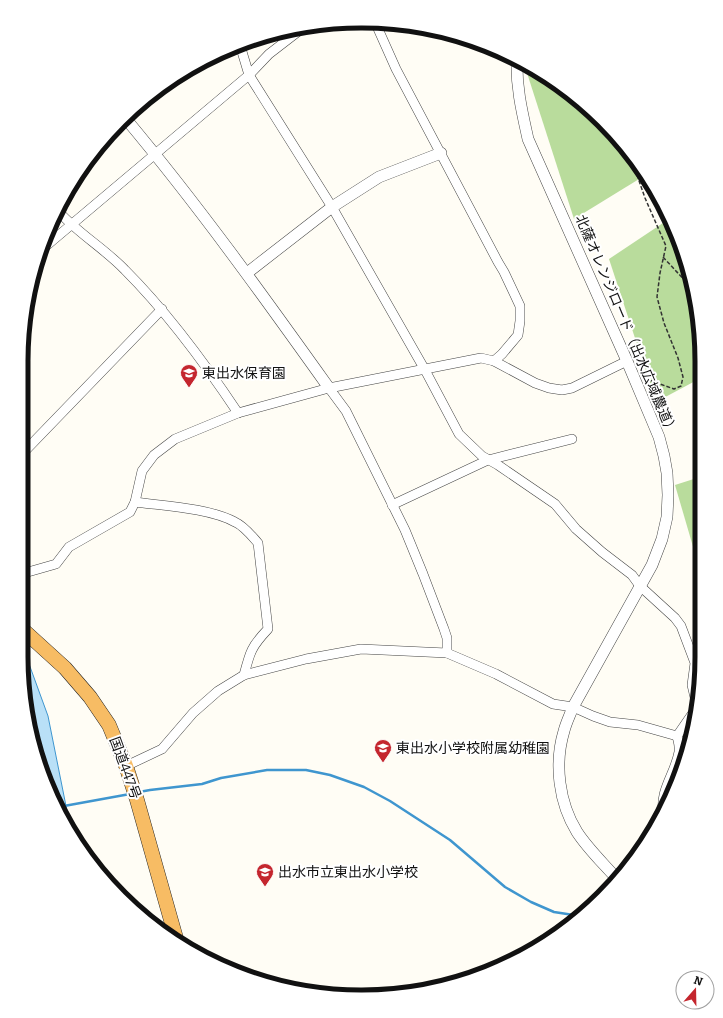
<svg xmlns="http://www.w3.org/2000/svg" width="723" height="1018" viewBox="0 0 723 1018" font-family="Bitter,'Noto Sans JP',serif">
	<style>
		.forest { fill: #b9dc9c }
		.water { fill: #b9e0f7; stroke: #3f96cf }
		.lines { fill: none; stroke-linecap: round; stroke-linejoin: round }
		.stream { stroke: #3f96cf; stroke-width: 2.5 }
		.minor-casing { stroke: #444; stroke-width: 10 }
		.tertiary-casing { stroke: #444; stroke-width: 12 }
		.trunk-casing { stroke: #222; stroke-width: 15 }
		.path { stroke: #333; stroke-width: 1.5; stroke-dasharray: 4 2; stroke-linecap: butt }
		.minor { stroke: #fff; stroke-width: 9 }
		.tertiary { stroke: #fff; stroke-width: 11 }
		.trunk { stroke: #f7bc64; stroke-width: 14 }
		.labels { text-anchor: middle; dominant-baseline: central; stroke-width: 4; stroke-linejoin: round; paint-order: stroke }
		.street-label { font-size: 14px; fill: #111; stroke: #fff }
		.poi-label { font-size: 14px; fill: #111; stroke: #fff; text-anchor: start }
		.rim { fill: none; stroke: #111; stroke-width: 5 }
	</style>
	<rect width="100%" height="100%" fill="#fffdf5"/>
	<g class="forest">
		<path d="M534,70L569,92L618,137L644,176L574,219L527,73Z"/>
		<path d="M669,219L699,317V379L656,402L609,259Z"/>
		<path d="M700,477L701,574L675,485Z"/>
	</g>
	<path class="water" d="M21,642L48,716L70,826L33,745L21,657Z"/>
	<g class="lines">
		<g class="stream">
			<path d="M139,792L150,790L202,784L221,778L267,770H306L330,775L364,787L390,801L450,840L505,887L531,902L554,912L580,916"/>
			<path d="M64,806L130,794"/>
		</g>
		<defs>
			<g id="minor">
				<path d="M375,22L396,69L498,262L504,272L520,306V321L518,335L502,354L494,361"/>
				<path d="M240,45L249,75L332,207L425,370L459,434L482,456L498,465L555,504L576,529L602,552L632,575L640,586L675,618L681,626L695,663L692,685L697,706"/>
				<path d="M130,114L155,93"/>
				<path d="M59,212C79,234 105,249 125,270C168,313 204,362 238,413"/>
				<path d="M46,246L249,75L269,54L304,27"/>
				<path d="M329,388L346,411L405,530L423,574L444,629L447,638V653"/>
				<path d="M21,455L162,309"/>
				<path d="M135,502C164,506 209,508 235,522C244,526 251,535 258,543L268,629C251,647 250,652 244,675"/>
				<path d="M392,505L488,460L572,439"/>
				<path d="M21,574L56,564L69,547L130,512L135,502L142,471L154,455L175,439L238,413L329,388L481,358L494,361L535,383L549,388L562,390L572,388L627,361"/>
				<path d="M126,766L162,749L193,713L218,691L244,675L306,659L361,649L447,653L496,674L553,704L573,707L593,716L610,722L638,725L677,736"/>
				<path d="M663,813C660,789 675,774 679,752C680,746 678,741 677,736L697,707"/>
			</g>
			<g id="tertiary">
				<path d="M517,59C516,87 522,112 528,139L627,361L659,437L664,456L667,473L668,495L667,517L662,539L652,565L573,707C570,715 566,723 564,731C554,764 559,803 577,832C588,849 604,864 617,879"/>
				<path d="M126,119C198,205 264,297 329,388"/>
				<path d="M247,273L332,207L379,177L441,153"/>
			</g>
			<path id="trunk" d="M21,628L65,668L90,697L109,725L126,766L137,800L176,938"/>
		</defs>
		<use href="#minor" class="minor-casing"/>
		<use href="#tertiary" class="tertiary-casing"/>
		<use href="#trunk" class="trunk-casing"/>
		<g class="path">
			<path d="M635,163L636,172L645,198L666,246L660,273L657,297L664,323L678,358L683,377L681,386L674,389L646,379"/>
			<path d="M663,257L689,285"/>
			<path d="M687,737L692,738"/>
		</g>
		<use href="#minor" class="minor"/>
		<use href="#tertiary" class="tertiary"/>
		<use href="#trunk" class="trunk"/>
	</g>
	<defs>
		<symbol id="school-pin" viewBox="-11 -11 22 30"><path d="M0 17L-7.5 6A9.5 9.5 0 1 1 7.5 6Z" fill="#c4262e" stroke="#fff"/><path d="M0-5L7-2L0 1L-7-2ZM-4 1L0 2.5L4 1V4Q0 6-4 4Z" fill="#fff"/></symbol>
	</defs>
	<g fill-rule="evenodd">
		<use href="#school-pin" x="179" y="363" width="20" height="27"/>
		<use href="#school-pin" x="373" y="738" width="20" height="27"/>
		<use href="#school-pin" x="255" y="862" width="20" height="27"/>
	</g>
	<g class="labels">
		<g class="street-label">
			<text transform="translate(626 325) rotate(67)">北薩オレンジロード（出水広域農道）</text>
			<text transform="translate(125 768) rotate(70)">国道447号</text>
		</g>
		<g class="poi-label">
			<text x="202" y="373">東出水保育園</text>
			<text x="396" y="748">東出水小学校附属幼稚園</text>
			<text x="278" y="872">出水市立東出水小学校</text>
		</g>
	</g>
	<path d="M0 0H723V1018H0ZM361 28H362A333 333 0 0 1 695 361V657A333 333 0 0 1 362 990H361A333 333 0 0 1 28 657V361A333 333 0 0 1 361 28Z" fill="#fff" fill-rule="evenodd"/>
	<path class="rim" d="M361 28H362A333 333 0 0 1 695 361V657A333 333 0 0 1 362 990H361A333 333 0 0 1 28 657V361A333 333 0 0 1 361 28Z"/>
	<g transform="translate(695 990) rotate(20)"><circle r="19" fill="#ffffff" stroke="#a0a0a0"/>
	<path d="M0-3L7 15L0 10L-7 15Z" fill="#c4262e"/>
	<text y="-6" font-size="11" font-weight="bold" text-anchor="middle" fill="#111111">N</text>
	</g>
</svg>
